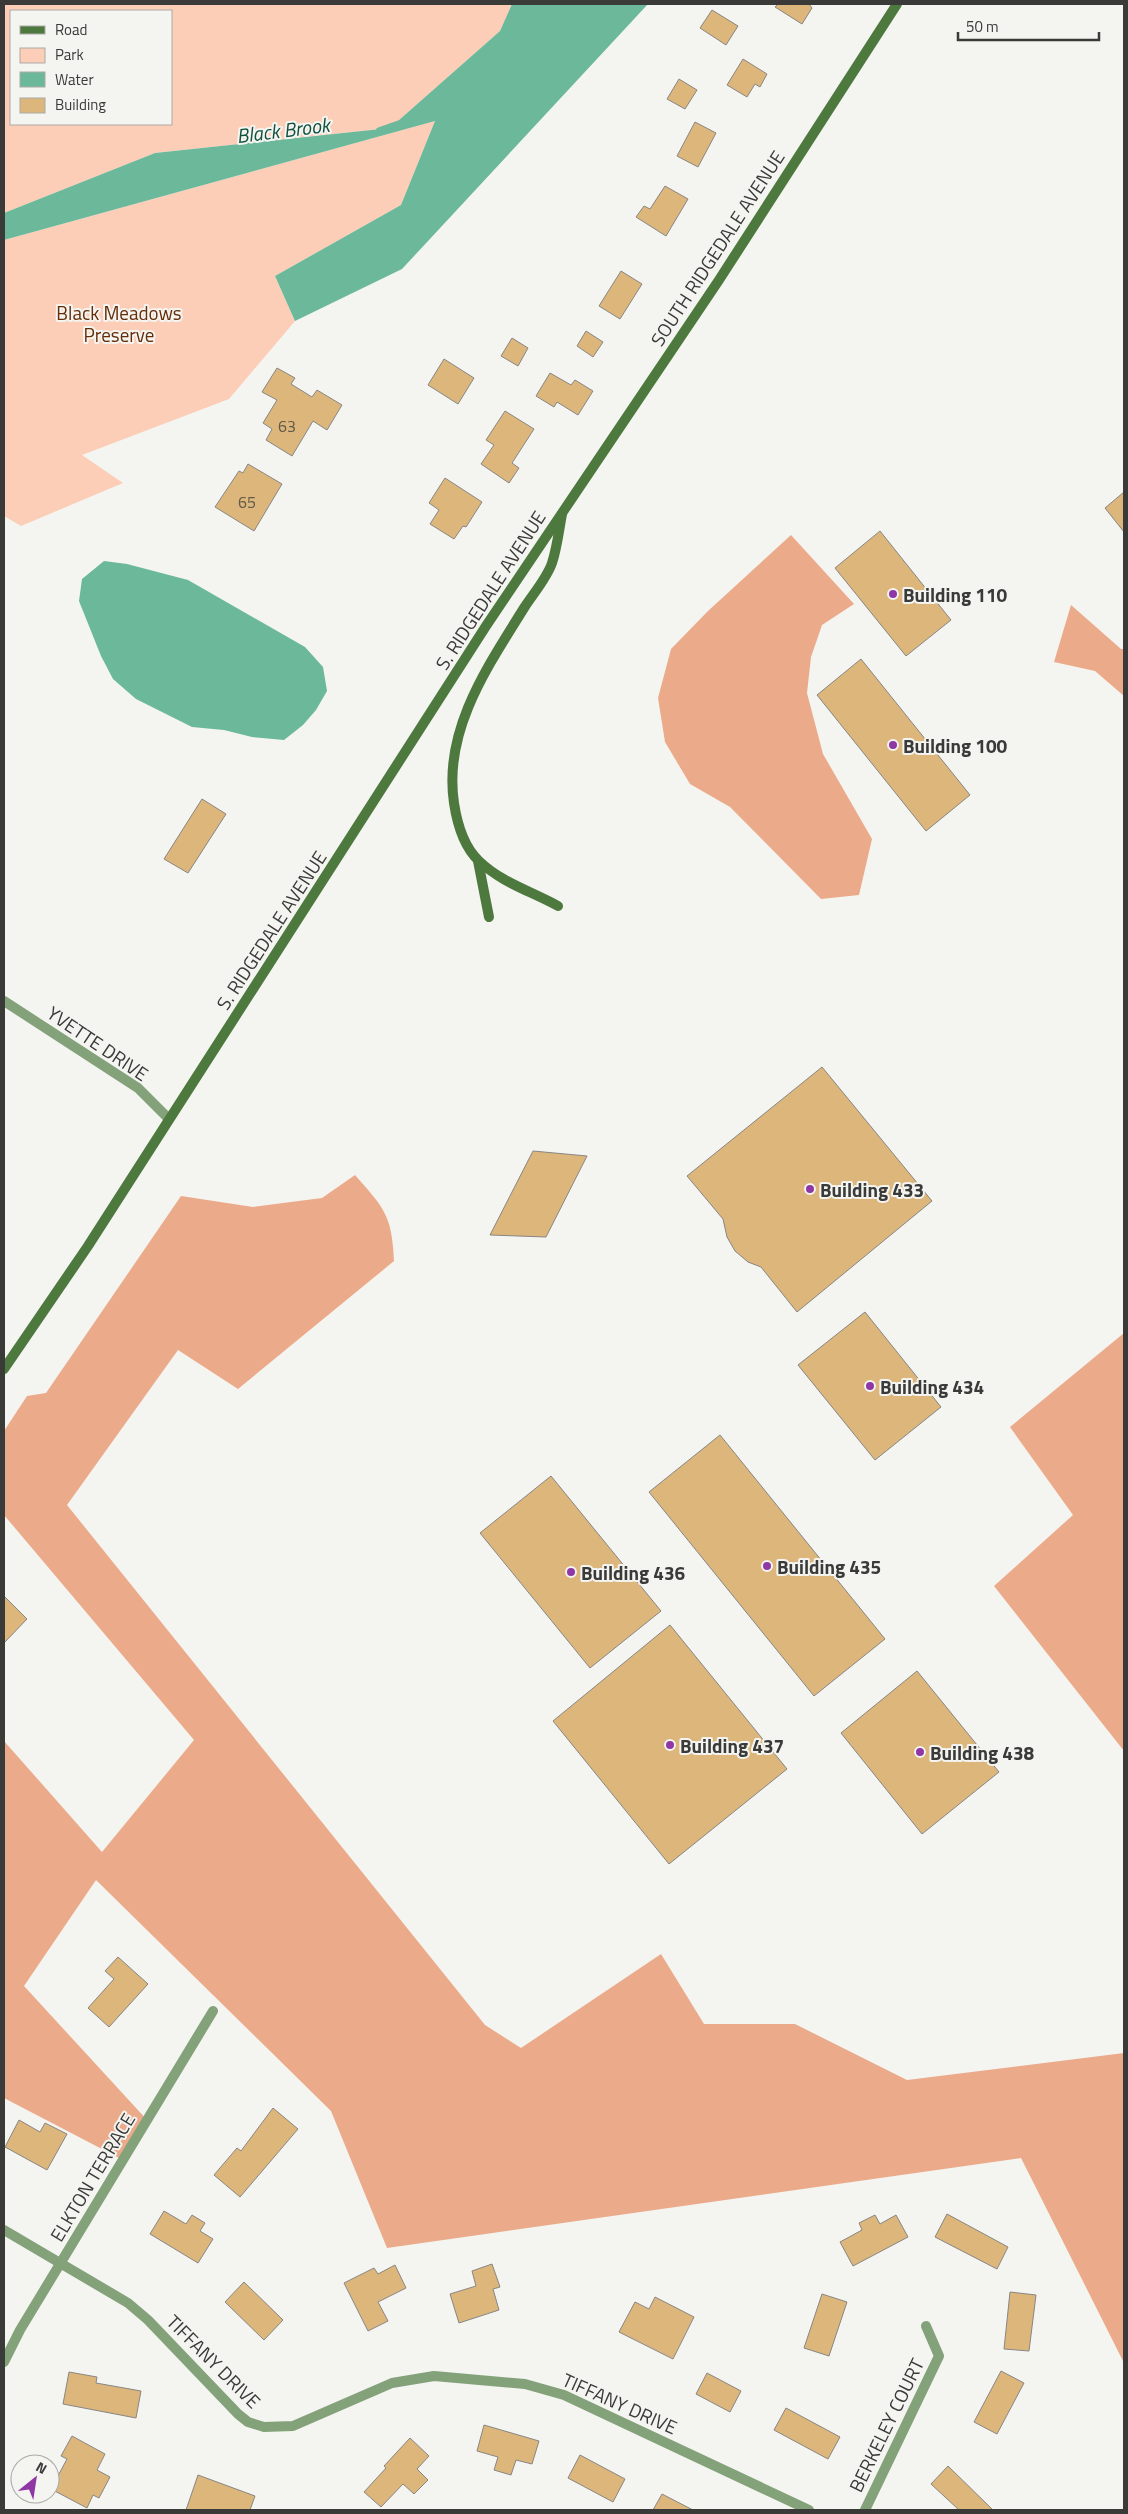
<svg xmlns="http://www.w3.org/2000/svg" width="1128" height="2514" viewBox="0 0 1128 2514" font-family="'Titillium Web',sans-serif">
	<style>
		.green { fill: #fcceb7; fill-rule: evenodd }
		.forest { fill: #ebab8a }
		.water { fill: #6bb89b }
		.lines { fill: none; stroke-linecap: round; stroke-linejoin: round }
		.stream { stroke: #6bb89b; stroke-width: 5.5 }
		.building { fill: #dcb67b; stroke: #888684 }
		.street { stroke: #84a27a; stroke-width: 10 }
		.secondary { stroke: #4d793e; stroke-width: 10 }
		.poi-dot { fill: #8e37a5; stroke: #f4f4f1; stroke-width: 2 }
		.labels { text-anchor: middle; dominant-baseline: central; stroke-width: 4; stroke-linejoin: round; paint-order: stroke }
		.number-label { font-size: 16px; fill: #62594a }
		.street-label { font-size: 19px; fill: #3a3a39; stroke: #f4f4f1 }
		.park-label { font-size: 19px; fill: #662d06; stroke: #f4f4f1 }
		.poi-label { font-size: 19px; font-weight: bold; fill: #3a3a39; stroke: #f4f4f1; text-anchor: start }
		.water-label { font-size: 20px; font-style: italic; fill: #10503d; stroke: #f4f4f1 }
	</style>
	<rect width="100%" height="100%" fill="#f4f4f1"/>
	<g class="green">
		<path d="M4,4H512L500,31L390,128L155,153L4,213ZM11,11H171V124H11Z"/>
		<path d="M435,121L401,205L275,276L295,321L229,399L82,455L123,483L21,526L4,516V240Z"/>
	</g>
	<g class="forest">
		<path d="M791,535L854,604L822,625L811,657L807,693L823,754L872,839L859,895L821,899L730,807L690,784L665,742L658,698L671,649L708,611Z"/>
		<path d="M1071,605L1121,649H1124V696L1095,671L1054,662Z"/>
		<path d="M355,1175C384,1208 392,1215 394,1261L238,1389L178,1350L67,1505L485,2025L521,2048L661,1954L704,2024H795L907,2080L1124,2053V2363L1021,2158L387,2248L331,2111L96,1880L24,1986L148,2121L121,2159L4,2098V1741L102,1852L194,1740L4,1515V1431L27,1396L46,1393L181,1196L253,1207L322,1198Z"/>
		<path d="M1124,1333V1751L994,1586L1073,1515L1010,1427Z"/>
	</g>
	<g class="water">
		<path d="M512,4H648L402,269L295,321L275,276L401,205L435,121L4,240V213L155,153L390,128L500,31Z"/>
		<path d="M104,561L127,564L188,580L305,647L323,667L327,691L316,710L303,725L284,740L252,737L224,730L192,727L136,699L113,679L101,656L79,601L82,579Z"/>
	</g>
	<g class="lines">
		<path class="stream" d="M379,130L399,123"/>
	</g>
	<g class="building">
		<path d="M778,4H809L812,8L802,24L775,7Z"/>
		<path d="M712,10L738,26L726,45L700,28Z"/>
		<path d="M743,59L767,74L760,87L755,84L747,97L727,85Z"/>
		<path d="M679,79L697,90L685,109L667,99Z"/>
		<path d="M695,122L716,133L698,167L677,156Z"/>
		<path d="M665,186L688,199L666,236L636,217L644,206L650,209Z"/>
		<path d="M621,271L642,284L620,319L599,306Z"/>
		<path d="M586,331L603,342L593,357L577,346Z"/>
		<path d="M512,338L528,348L518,366L501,356Z"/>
		<path d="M444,359L474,378L458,404L428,385Z"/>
		<path d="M277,368L295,378L291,384L312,397L317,390L342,405L327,430L313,421L292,456L266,440L272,429L263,423L277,400L262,392Z"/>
		<path d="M550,373L571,385L575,380L593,391L578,415L557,402L554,407L536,396Z"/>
		<path d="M505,411L534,429L512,463L519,468L509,483L481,464L494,445L486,440Z"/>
		<path d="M248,464L282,484L254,531L215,507L239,471L243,473Z"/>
		<path d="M445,478L482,502L466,527L463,526L454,539L430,524L439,510L429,503Z"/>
		<path d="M1124,492V532L1105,508Z"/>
		<path d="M880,531L951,620L906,656L835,568Z"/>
		<path d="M861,659L970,795L926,831L817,695Z"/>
		<path d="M202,799L226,814L188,873L164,859Z"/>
		<path d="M822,1067L932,1201L797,1312L761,1267L748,1262L735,1251L727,1237L723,1219L687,1176Z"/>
		<path d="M533,1151L587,1156L546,1237L490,1235Z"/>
		<path d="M865,1312L941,1407L875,1460L798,1365Z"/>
		<path d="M720,1435L885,1639L814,1696L649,1492Z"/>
		<path d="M551,1476L661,1611L590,1668L480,1533Z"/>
		<path d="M4,1596L27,1619L4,1643Z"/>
		<path d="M670,1625L787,1769L669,1864L553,1721Z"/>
		<path d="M917,1671L999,1772L922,1834L841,1733Z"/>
		<path d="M118,1957L148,1984L109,2027L88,2008L114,1979L105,1971Z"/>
		<path d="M273,2108L298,2129L240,2197L214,2175L237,2148L241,2151Z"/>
		<path d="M19,2120L40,2132L45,2123L67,2134L47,2170L5,2147Z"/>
		<path d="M164,2211L186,2224L192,2215L205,2223L200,2231L213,2239L198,2263L150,2234Z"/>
		<path d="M947,2214L1008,2247L997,2269L935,2237Z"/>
		<path d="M875,2215L880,2224L896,2215L908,2237L853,2266L840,2242L862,2230L859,2223Z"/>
		<path d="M492,2264L500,2287L493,2289L499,2310L459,2323L450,2294L476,2286L472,2271Z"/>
		<path d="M395,2265L406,2288L378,2302L388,2321L368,2331L344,2283L374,2268L378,2274Z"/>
		<path d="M244,2282L283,2320L264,2340L225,2302Z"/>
		<path d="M1010,2292L1036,2295L1029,2351L1004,2349Z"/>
		<path d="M822,2294L847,2302L829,2356L804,2348Z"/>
		<path d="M655,2297L694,2317L673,2359L619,2332L635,2302L649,2309Z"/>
		<path d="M1001,2371L1024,2383L997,2434L974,2422Z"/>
		<path d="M69,2372L97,2377L96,2383L141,2391L136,2418L63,2404Z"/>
		<path d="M707,2373L741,2391L730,2412L696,2394Z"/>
		<path d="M786,2408L840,2437L828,2459L774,2430Z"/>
		<path d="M484,2425L539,2441L532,2464L516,2460L511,2475L494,2470L498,2457L477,2451Z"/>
		<path d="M72,2436L105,2454L97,2470L110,2477L99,2498L93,2495L87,2508L51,2489L67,2459L61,2456Z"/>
		<path d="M410,2438L429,2456L417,2469L428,2480L414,2494L403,2484L381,2507L364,2492L386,2468L384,2466Z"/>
		<path d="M580,2455L625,2479L613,2502L568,2478Z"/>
		<path d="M948,2466L993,2510H959L931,2484Z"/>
		<path d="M198,2475L255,2496L250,2510H186Z"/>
		<path d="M662,2494L693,2510H653Z"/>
	</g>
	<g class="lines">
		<g class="street">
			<path d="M4,1001L138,1088L169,1119"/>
			<path d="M4,2230L128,2303L148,2320L238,2414L248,2422L264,2427L293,2426L392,2383L434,2376L525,2384L564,2395L809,2510"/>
			<path d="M4,2362L20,2330L213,2011"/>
			<path d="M865,2510L939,2356L926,2326"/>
		</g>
		<g class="secondary">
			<path d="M478,861L489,917"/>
			<path d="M558,906C531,891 502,883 479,861C464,847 457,823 454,803C443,730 488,666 524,608C533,594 547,578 552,563C557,548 559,530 562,514"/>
			<path d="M4,1369L88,1246L486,626L719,280L897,4"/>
		</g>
	</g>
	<g class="poi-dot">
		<circle cx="893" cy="594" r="5"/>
		<circle cx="893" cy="745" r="5"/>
		<circle cx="810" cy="1189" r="5"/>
		<circle cx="870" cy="1386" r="5"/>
		<circle cx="767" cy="1566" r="5"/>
		<circle cx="571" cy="1572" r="5"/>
		<circle cx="670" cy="1745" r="5"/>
		<circle cx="920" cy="1752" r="5"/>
	</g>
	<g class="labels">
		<g class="number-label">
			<text x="287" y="426">63</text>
			<text x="247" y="502">65</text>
		</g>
		<g class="street-label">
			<text transform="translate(717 248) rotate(-57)">SOUTH RIDGEDALE AVENUE</text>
			<text transform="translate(490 590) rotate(-57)">S. RIDGEDALE AVENUE</text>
			<text transform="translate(271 930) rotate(-57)">S. RIDGEDALE AVENUE</text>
			<text transform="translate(98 1043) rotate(34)">YVETTE DRIVE</text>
			<text transform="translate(92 2177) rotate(-59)">ELKTON TERRACE</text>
			<text transform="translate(214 2361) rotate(45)">TIFFANY DRIVE</text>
			<text transform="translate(620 2403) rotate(24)">TIFFANY DRIVE</text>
			<text transform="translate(886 2425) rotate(-64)">BERKELEY COURT</text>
		</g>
		<g class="park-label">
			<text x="119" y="312">Black Meadows<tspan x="119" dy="22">Preserve</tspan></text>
		</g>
		<g class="poi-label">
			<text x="903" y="594">Building 110</text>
			<text x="903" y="745">Building 100</text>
			<text x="820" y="1189">Building 433</text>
			<text x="880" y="1386">Building 434</text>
			<text x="777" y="1566">Building 435</text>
			<text x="581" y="1572">Building 436</text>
			<text x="680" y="1745">Building 437</text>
			<text x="930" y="1752">Building 438</text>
		</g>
		<g class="water-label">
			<text transform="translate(283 130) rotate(-7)">Black Brook</text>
		</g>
	</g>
	<rect width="1128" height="2514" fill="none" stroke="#3a3a39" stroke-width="10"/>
	<rect x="10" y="10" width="162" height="115" fill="#f4f4f1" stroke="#aaaaa7"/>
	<rect x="20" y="26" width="25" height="8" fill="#4d793e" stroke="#aaaaa7"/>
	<text x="55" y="35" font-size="15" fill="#3a3a39">Road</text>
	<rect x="20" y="48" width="25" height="15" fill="#fcceb7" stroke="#aaaaa7"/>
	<text x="55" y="60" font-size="15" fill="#3a3a39">Park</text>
	<rect x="20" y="72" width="25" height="15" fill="#6bb89b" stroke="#aaaaa7"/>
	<text x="55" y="85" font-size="15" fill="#3a3a39">Water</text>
	<rect x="20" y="98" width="25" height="15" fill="#dcb67b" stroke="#aaaaa7"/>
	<text x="55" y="110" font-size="15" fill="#3a3a39">Building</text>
	<g transform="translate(35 2479) rotate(30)"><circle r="24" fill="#f4f4f1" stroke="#aaaaa7"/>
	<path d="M0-4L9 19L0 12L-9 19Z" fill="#8e37a5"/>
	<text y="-8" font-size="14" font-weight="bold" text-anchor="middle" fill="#3a3a39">N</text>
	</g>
	<path d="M958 32v8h141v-8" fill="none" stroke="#3a3a39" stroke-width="2.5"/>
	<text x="966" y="32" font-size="15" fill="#3a3a39" stroke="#f4f4f1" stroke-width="4" paint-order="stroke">50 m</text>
</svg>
